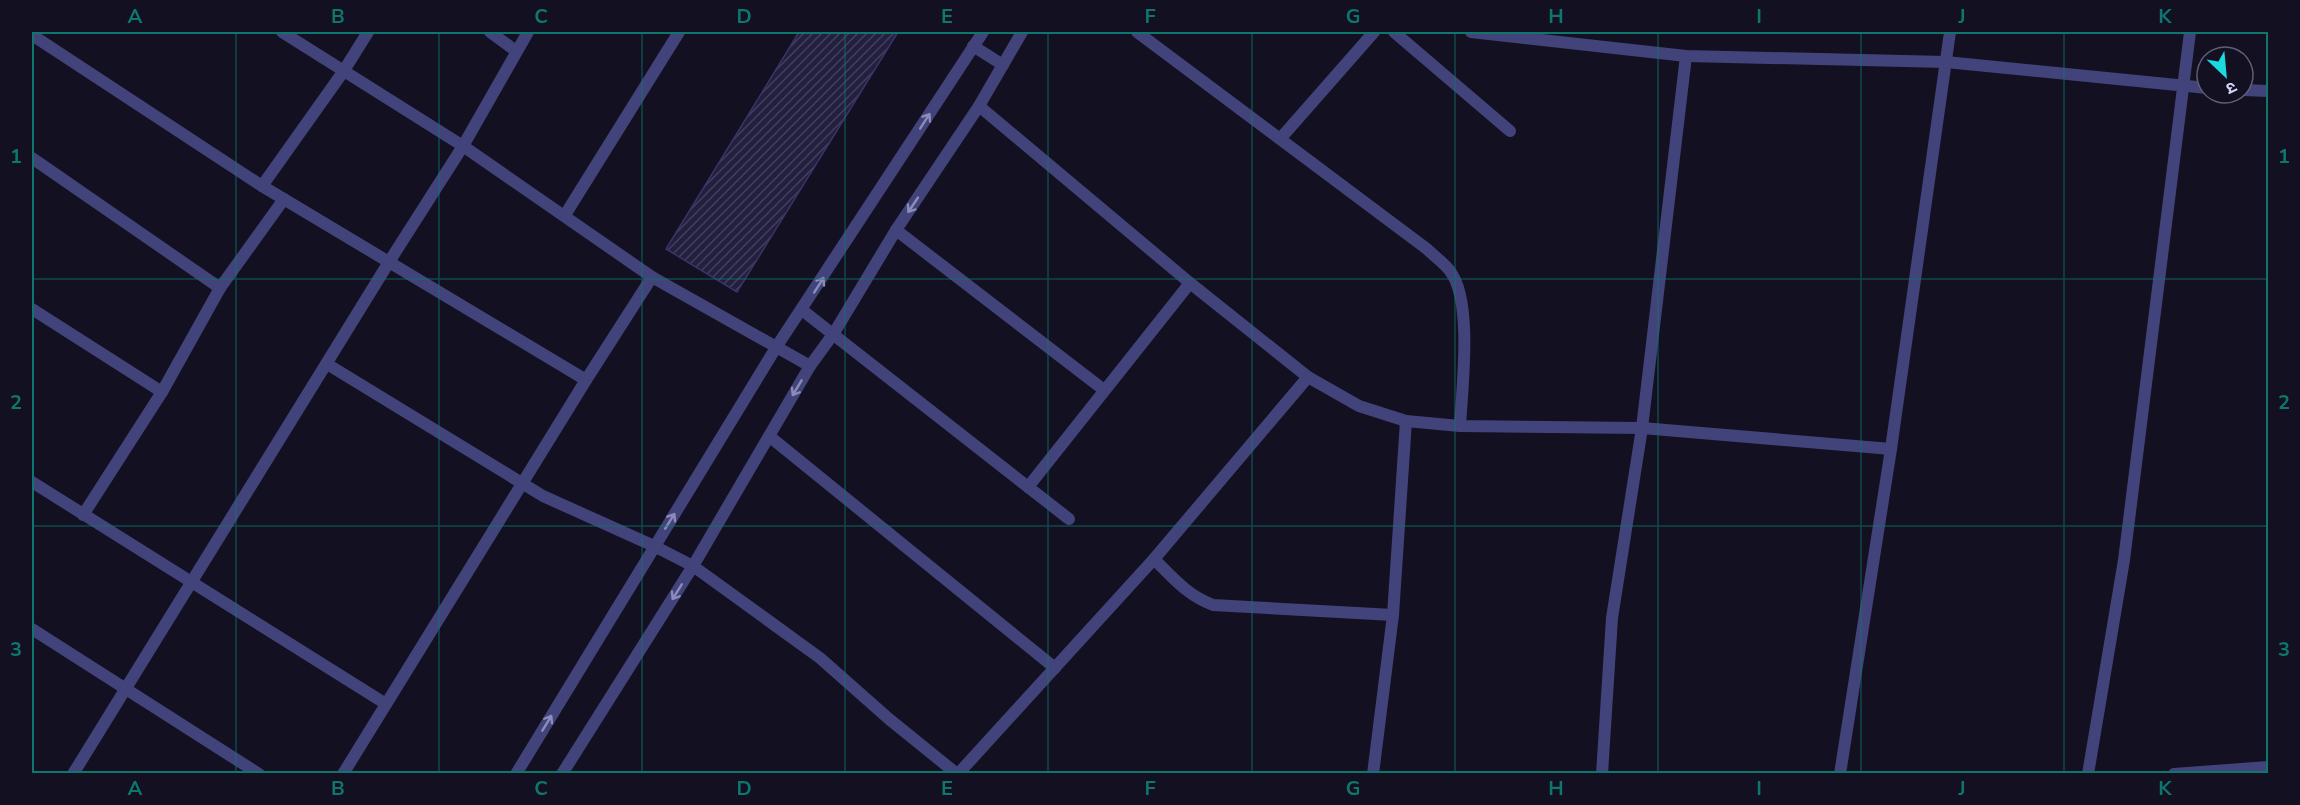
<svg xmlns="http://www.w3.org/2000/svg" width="2300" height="805" viewBox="0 0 2300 805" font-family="'Nunito Sans','Noto Sans Devanagari',sans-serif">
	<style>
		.building { fill: url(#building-hatch); stroke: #3a3469; stroke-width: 1.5 }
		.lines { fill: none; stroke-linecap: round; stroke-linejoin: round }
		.street { stroke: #41437a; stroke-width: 12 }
		.oneway { stroke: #8c8cba }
		.grid { fill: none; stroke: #0f766e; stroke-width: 1.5; stroke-opacity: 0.55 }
		.neatline { fill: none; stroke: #0f766e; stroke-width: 2 }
		.grid-label { font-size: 20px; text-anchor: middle; font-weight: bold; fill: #0f766e }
	</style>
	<defs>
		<pattern id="building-hatch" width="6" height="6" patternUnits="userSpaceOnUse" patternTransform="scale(1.5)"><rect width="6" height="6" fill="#231f3f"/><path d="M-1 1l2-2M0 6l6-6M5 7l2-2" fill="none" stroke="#423f5c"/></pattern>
	</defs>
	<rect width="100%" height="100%" fill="#121021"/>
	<path class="building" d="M799,32H898L737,292L666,249Z"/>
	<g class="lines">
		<g class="street">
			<path d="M282,32L463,146L652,277L810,366"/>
			<path d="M490,32L516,51"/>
			<path d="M1137,32L1427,249C1434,256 1444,263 1450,271C1473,301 1462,388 1460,426"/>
			<path d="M1394,32L1510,131"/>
			<path d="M1471,32L1686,56L1946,62L2207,88"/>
			<path d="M32,35L262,186L586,380"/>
			<path d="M973,46L1003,65"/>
			<path d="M2243,90L2268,91"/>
			<path d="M979,106L1190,283L1308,377L1359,406L1406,421L1460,426L1642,428L1891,449"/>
			<path d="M1280,139L1374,32"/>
			<path d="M32,158L220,288"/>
			<path d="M262,186L343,72L368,32"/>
			<path d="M565,215L679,32"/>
			<path d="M896,230L1104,390"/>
			<path d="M32,309L162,392"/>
			<path d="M802,310L1069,519"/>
			<path d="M327,364L543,496L654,546L693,566L820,658L889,719L957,774"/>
			<path d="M769,436L1055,668"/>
			<path d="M32,482L386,704"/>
			<path d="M1028,487L1190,283"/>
			<path d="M83,515L162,392L220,288L284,199"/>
			<path d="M1154,559C1173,578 1187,595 1213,605L1393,615"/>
			<path d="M32,629L259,774"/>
			<path d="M73,774L389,262L463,146L528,32"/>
			<path d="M343,774L586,380L652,277"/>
			<path d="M516,774L777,346L983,32"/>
			<path d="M562,774L693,566L810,366L834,333L896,230L979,106L1022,32"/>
			<path d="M958,774L1154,559L1308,377"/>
			<path d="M1373,774L1393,615L1406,421"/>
			<path d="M1602,774L1612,618L1642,428L1686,56"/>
			<path d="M1840,774L1891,449L1950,32"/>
			<path d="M2088,774L2124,560L2190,32"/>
			<path d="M2174,774L2268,767"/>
		</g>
	</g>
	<defs><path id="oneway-shaft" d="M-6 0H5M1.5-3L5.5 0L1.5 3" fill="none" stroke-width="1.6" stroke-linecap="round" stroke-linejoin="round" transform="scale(1.5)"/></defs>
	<g class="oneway">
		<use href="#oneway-shaft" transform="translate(925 121) rotate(-57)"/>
		<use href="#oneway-shaft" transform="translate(913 205) rotate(124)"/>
		<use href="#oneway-shaft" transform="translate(819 285) rotate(-57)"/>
		<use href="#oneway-shaft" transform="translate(797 388) rotate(121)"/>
		<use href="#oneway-shaft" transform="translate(670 521) rotate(-58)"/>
		<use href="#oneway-shaft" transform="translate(677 592) rotate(122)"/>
		<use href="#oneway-shaft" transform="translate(547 723) rotate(-59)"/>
	</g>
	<path class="grid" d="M236,32V774M439,32V774M642,32V774M845,32V774M1048,32V774M1252,32V774M1455,32V774M1658,32V774M1861,32V774M2064,32V774M32,279H2268M32,526H2268"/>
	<rect width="2300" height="805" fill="none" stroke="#121021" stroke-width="66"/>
	<g transform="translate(2225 75) rotate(154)"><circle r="28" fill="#121021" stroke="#615f78" stroke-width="1.5"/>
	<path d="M0-4.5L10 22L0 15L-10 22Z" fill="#1cd9df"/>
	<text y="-9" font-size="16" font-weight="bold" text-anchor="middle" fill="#d7d6fa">उ</text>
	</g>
	<rect x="33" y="33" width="2234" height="739" class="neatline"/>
	<g class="grid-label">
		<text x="135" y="23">A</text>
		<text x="338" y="23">B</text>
		<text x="541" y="23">C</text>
		<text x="744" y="23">D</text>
		<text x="947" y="23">E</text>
		<text x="1150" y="23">F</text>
		<text x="1353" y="23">G</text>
		<text x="1556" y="23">H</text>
		<text x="1759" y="23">I</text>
		<text x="1962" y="23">J</text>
		<text x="2165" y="23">K</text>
		<text x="16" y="163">1</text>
		<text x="2284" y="163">1</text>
		<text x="16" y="409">2</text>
		<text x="2284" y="409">2</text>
		<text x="16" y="656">3</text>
		<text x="2284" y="656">3</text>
		<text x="135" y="795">A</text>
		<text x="338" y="795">B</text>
		<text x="541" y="795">C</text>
		<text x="744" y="795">D</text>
		<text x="947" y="795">E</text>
		<text x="1150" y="795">F</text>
		<text x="1353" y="795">G</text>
		<text x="1556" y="795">H</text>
		<text x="1759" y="795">I</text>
		<text x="1962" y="795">J</text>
		<text x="2165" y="795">K</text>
	</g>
</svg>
